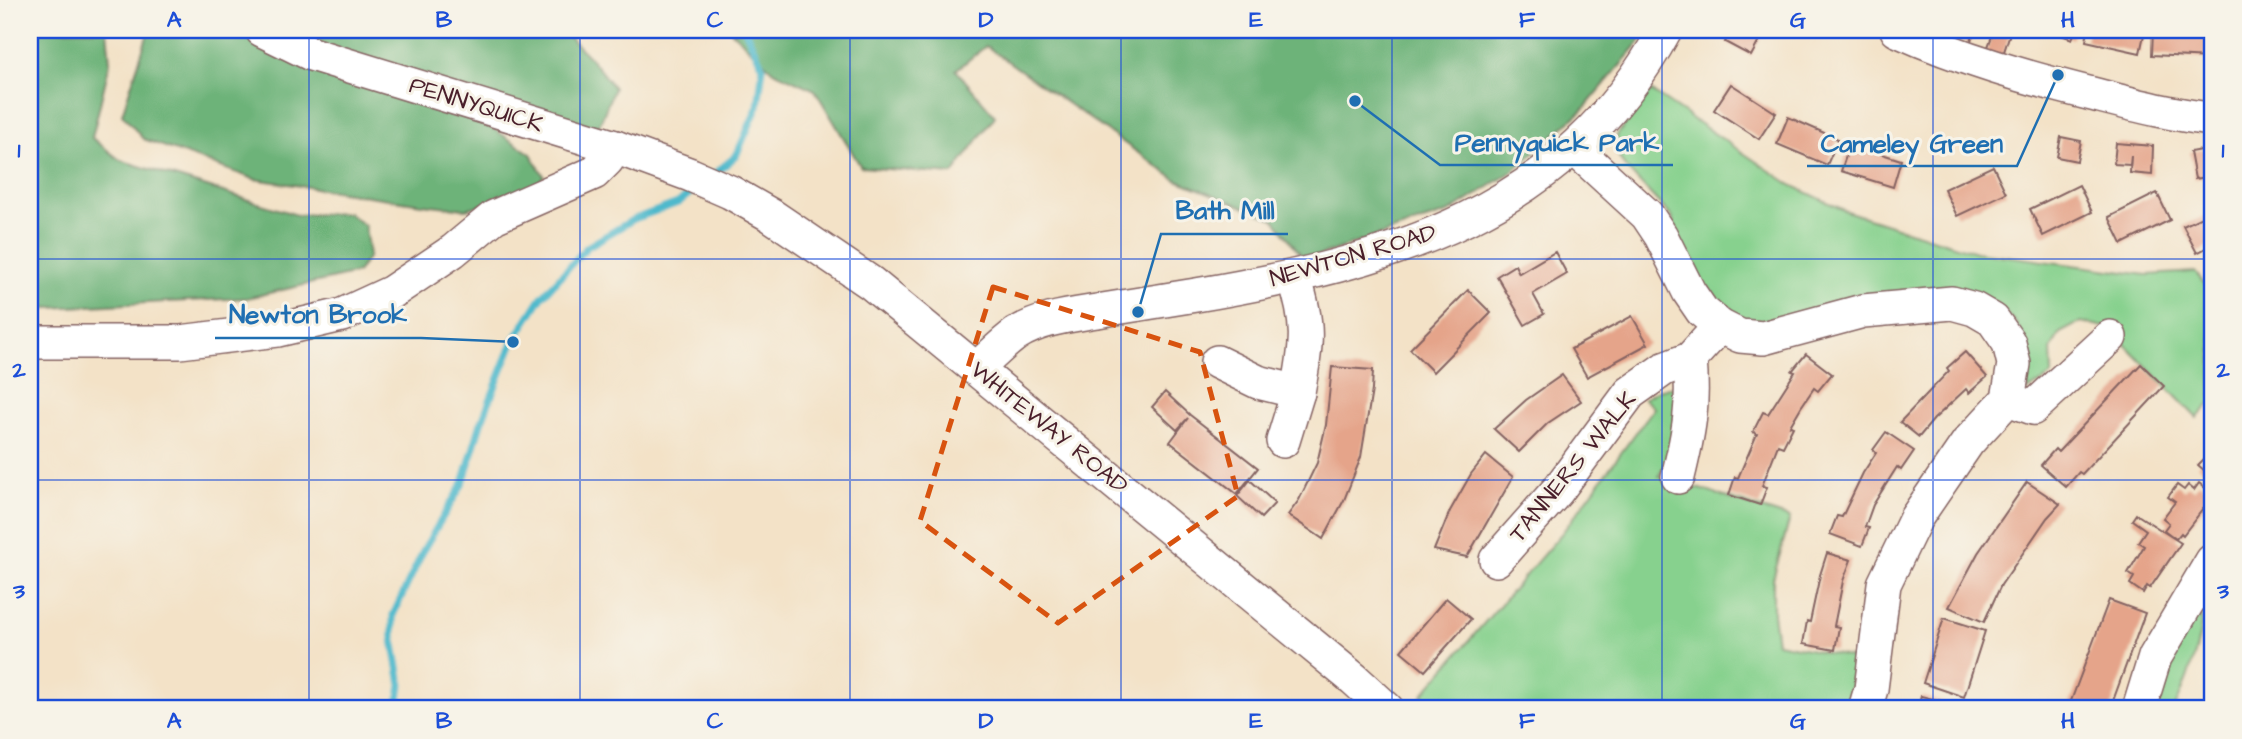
<svg xmlns="http://www.w3.org/2000/svg" width="2242" height="739" viewBox="0 0 2242 739" font-family="'Architects Daughter',sans-serif">
	<style>
		.green { fill: #87d18e; stroke: #68785c; stroke-width: 2 }
		.forest { fill: #6db379; stroke: #5c6952; stroke-width: 2 }
		.lines { fill: none; stroke-linecap: round; stroke-linejoin: round }
		.stream { stroke: #4fb9cc; stroke-width: 7 }
		.building { fill: #e5a48a }
		.minor-casing { stroke: #856362; stroke-width: 36 }
		.minor { stroke: #fff; stroke-width: 33 }
		.marked { fill: none; stroke: #d8530f; stroke-width: 5; stroke-dasharray: 14 9; stroke-linejoin: round }
		.grid { fill: none; stroke: #1d4ed8; stroke-width: 2; stroke-opacity: 0.55 }
		.labels { text-anchor: middle; dominant-baseline: central; stroke-width: 6; stroke-linejoin: round; paint-order: stroke }
		.street-label { font-size: 24px; fill: #4a1f2b; stroke: #f7f3e8 }
		.leader { fill: none; stroke: #1f6fb2; stroke-width: 2.5 }
		.callout-dot { fill: #1f6fb2; stroke: #f7f3e8; stroke-width: 2.5 }
		.callout-label { font-size: 26px; text-anchor: middle; font-weight: bold; fill: #1f6fb2; stroke: #f7f3e8; stroke-width: 6; stroke-linejoin: round; paint-order: stroke }
		.neatline { fill: none; stroke: #1d4ed8; stroke-width: 2.5 }
		.grid-label { font-size: 23px; text-anchor: middle; font-weight: bold; fill: #1d4ed8 }
	</style>
	<rect width="100%" height="100%" fill="#f7f3e8"/>
	<filter id="ink" filterUnits="userSpaceOnUse"><feTurbulence type="fractalNoise" baseFrequency=".0143" numOctaves="2"/><feDisplacementMap in="SourceGraphic" scale="14" xChannelSelector="R" yChannelSelector="G"/><feConvolveMatrix kernelMatrix="1 2 1 2 8 2 1 2 1" color-interpolation-filters="sRGB"/></filter>
	<filter id="wash" filterUnits="userSpaceOnUse"><feTurbulence type="fractalNoise" baseFrequency=".00686" numOctaves="4" result="noise"/><feDisplacementMap in="SourceGraphic" scale="28" xChannelSelector="R" yChannelSelector="G"/><feGaussianBlur stdDeviation="1.57" result="paint"/><feColorMatrix in="noise" values="0 0 0 0 0 0 0 0 0 0 0 0 0 0 0 0 0 1.4 0 .05"/><feComposite in="paint" operator="in"/></filter>
	<g filter="url(#wash)">
		<rect width="100%" height="100%" fill="#f3e2c7"/>
		<g class="green">
			<path d="M1651,91L1791,185L1846,211L1976,252L2147,275L2195,272L2212,293V402L2197,418L2109,328L2081,322L2060,333L2051,349L2052,375L2028,391L2022,347L2016,323L1996,305L1764,328L1727,323L1694,291L1672,217L1625,167L1616,152L1617,135Z"/>
			<path d="M1671,387L1678,391L1670,455L1659,476L1790,518L1773,579V614L1777,643L1854,658L1853,682L1843,709H1433L1422,695L1562,533L1654,408L1644,399L1658,390Z"/>
			<path d="M2203,595C2204,635 2191,673 2174,709H2147Z"/>
		</g>
		<g class="forest">
			<path d="M30,30H107L110,62L92,138L120,160L297,215L348,213L365,226L369,256L357,273L247,298L48,308L30,307Z"/>
			<path d="M149,30H562L591,59L614,88L599,126L485,123L531,154L544,176L537,185L491,202L466,209L422,204L254,179L143,139L122,114Z"/>
			<path d="M730,30H1647L1639,43L1583,110L1510,173L1450,212L1305,260L1274,219L1177,180L986,46L956,70L995,116L953,174L861,167L815,90L773,71Z"/>
		</g>
		<g class="lines">
			<g class="stream">
				<path d="M713,175L736,156L758,106L763,67L745,30"/>
				<path d="M395,709L398,705L401,684L393,639V615L425,547L463,483L481,423L513,342L541,298L587,247L634,219L678,203L698,187"/>
			</g>
		</g>
		<g id="blocks">
			<g class="building">
				<path d="M1731,30H1765L1751,56L1725,42Z"/>
				<path d="M1950,30H1975L1970,43L1948,35Z"/>
				<path d="M1975,30H2011L2001,61L1985,55L1992,36Z"/>
				<path d="M2048,30H2076L2072,39Z"/>
				<path d="M2088,30H2145L2140,53L2086,41Z"/>
				<path d="M2153,30H2211L2210,58L2152,55Z"/>
				<path d="M1731,84L1776,113L1759,139L1714,110Z"/>
				<path d="M1788,117L1838,139L1827,165L1777,144Z"/>
				<path d="M2061,137L2081,141L2077,161L2057,157Z"/>
				<path d="M2116,143L2153,146L2152,175L2130,173L2131,156L2130,165L2114,164Z"/>
				<path d="M1850,144L1901,160L1893,187L1841,171Z"/>
				<path d="M2212,148V176L2195,179L2190,152Z"/>
				<path d="M1993,166L2006,193L1957,216L1944,189Z"/>
				<path d="M2079,185L2092,212L2043,236L2030,209Z"/>
				<path d="M2157,193L2170,220L2122,244L2109,217Z"/>
				<path d="M2212,212V245L2197,253L2183,226Z"/>
				<path d="M1555,252L1567,274L1533,294L1544,314L1525,325L1497,276L1515,265L1519,273Z"/>
				<path d="M1468,290L1491,313L1433,372L1410,349Z"/>
				<path d="M1632,316L1648,344L1587,377L1571,349Z"/>
				<path d="M1965,352L1987,377L1969,393L1966,389L1934,419L1919,437L1900,422L1949,371L1947,368Z"/>
				<path d="M1806,354L1832,374L1818,391L1814,388L1801,407L1790,426L1793,427L1783,447L1778,445L1762,486L1767,487L1760,505L1729,495L1735,477L1738,478L1757,434L1753,432L1763,412L1768,414L1795,372L1792,371Z"/>
				<path d="M2141,364L2164,386L2082,474L2079,472L2066,487L2041,465L2055,449L2058,452Z"/>
				<path d="M1332,367L1373,370L1372,390L1361,457L1344,500L1323,539L1288,515L1299,500L1317,463L1326,425Z"/>
				<path d="M1562,375L1581,401L1548,423L1519,452L1494,429L1526,400Z"/>
				<path d="M1165,392L1190,415L1258,468L1237,494L1170,442L1188,418L1177,430L1152,407Z"/>
				<path d="M1886,432L1914,451L1901,470L1897,467L1873,505L1865,527L1869,528L1862,546L1830,534L1837,516L1842,517L1863,473L1876,453L1873,450Z"/>
				<path d="M2210,453L2212,455V477L2198,465Z"/>
				<path d="M1486,455L1513,477L1467,557L1434,550L1450,511L1471,474Z"/>
				<path d="M1250,480L1275,503L1261,518L1237,496Z"/>
				<path d="M2027,482L2060,504L2047,518L2001,585L1984,622L1949,607L1978,553Z"/>
				<path d="M2199,483L2211,493L2206,499L2209,501L2183,535L2181,533L2176,539L2164,530L2169,523L2163,518L2175,502L2168,497L2177,485L2184,490L2188,485L2194,490Z"/>
				<path d="M2136,514L2181,543L2150,588L2147,586L2143,593L2130,584L2134,577L2128,573L2144,546L2138,542L2146,530L2132,520Z"/>
				<path d="M1827,553L1851,560L1843,581L1834,626L1839,627L1835,650L1803,644L1807,621L1810,622L1820,575Z"/>
				<path d="M1446,598L1471,619L1425,671L1401,651Z"/>
				<path d="M2109,600L2145,613L2110,709H2068Z"/>
				<path d="M1944,618L1985,631L1964,697L1923,683Z"/>
				<path d="M1921,696L1964,707L1963,709H1918Z"/>
			</g>
		</g>
	</g>
	<g filter="url(#ink)">
		<use href="#blocks" fill-opacity="0" stroke="#856362" stroke-width="2"/>
		<g class="lines">
			<defs>
				<g id="minor">
					<path d="M262,30L311,54L615,147L691,175L730,192L772,216L871,283L1354,679L1387,709"/>
					<path d="M1897,30C1961,59 2028,78 2096,95C2135,105 2173,115 2212,119"/>
					<path d="M1574,148L1647,215L1661,236L1689,292L1702,311L1720,326L1740,336L1763,338L1863,311L1952,303L1974,309L1993,320L2009,343L2014,364L2008,399L1968,442L1916,518L1884,584L1871,689L1865,709"/>
					<path d="M30,342H180L278,330L342,315L392,292L453,251L494,217L594,173L607,160L615,147"/>
					<path d="M1217,362L1258,382L1298,392C1307,343 1310,325 1294,277"/>
					<path d="M976,369C989,358 1002,344 1016,334C1041,318 1074,315 1103,310C1134,305 1165,300 1196,295C1390,262 1565,214 1665,30"/>
					<path d="M2008,399L2033,408L2110,337"/>
					<path d="M1283,441L1298,392"/>
					<path d="M1678,477C1689,432 1694,405 1690,359"/>
					<path d="M1496,560L1558,490L1630,393L1664,369L1690,359L1720,326"/>
					<path d="M2139,709L2155,657L2212,561"/>
				</g>
			</defs>
			<use href="#minor" class="minor-casing"/>
			<use href="#minor" class="minor"/>
		</g>
	</g>
	<path class="marked" d="M993,287L1200,352L1238,496L1058,623L920,521Z"/>
	<path class="grid" d="M309,30V709M580,30V709M850,30V709M1121,30V709M1392,30V709M1662,30V709M1933,30V709M30,259H2212M30,480H2212"/>
	<g class="labels">
		<g class="street-label">
			<text transform="translate(476 105) rotate(17)">PENNYQUICK</text>
			<text transform="translate(1353 256) rotate(-16)">NEWTON ROAD</text>
			<text transform="translate(1049 428) rotate(39)">WHITEWAY ROAD</text>
			<text transform="translate(1573 467) rotate(-51)">TANNERS WALK</text>
		</g>
	</g>
	<path class="leader" d="M1355 101L1440 165H1673M2058 75L2017 166H1807M1138 312L1161 234H1288M513 342L421 338H215"/>
	<g class="callout-dot">
		<circle cx="1355" cy="101" r="7"/>
		<circle cx="2058" cy="75" r="7"/>
		<circle cx="1138" cy="312" r="7"/>
		<circle cx="513" cy="342" r="7"/>
	</g>
	<g class="callout-label">
		<text x="1557" y="151">Pennyquick Park</text>
		<text x="1912" y="152">Cameley Green</text>
		<text x="1225" y="219">Bath Mill</text>
		<text x="318" y="323">Newton Brook</text>
	</g>
	<rect width="2242" height="739" fill="none" stroke="#f7f3e8" stroke-width="77"/>
	<rect x="38" y="38" width="2166" height="662" class="neatline"/>
	<g class="grid-label">
		<text x="174" y="27">A</text>
		<text x="444" y="27">B</text>
		<text x="715" y="27">C</text>
		<text x="986" y="27">D</text>
		<text x="1256" y="27">E</text>
		<text x="1527" y="27">F</text>
		<text x="1798" y="27">G</text>
		<text x="2068" y="27">H</text>
		<text x="19" y="157">1</text>
		<text x="2223" y="157">1</text>
		<text x="19" y="377">2</text>
		<text x="2223" y="377">2</text>
		<text x="19" y="598">3</text>
		<text x="2223" y="598">3</text>
		<text x="174" y="728">A</text>
		<text x="444" y="728">B</text>
		<text x="715" y="728">C</text>
		<text x="986" y="728">D</text>
		<text x="1256" y="728">E</text>
		<text x="1527" y="728">F</text>
		<text x="1798" y="728">G</text>
		<text x="2068" y="728">H</text>
	</g>
</svg>
